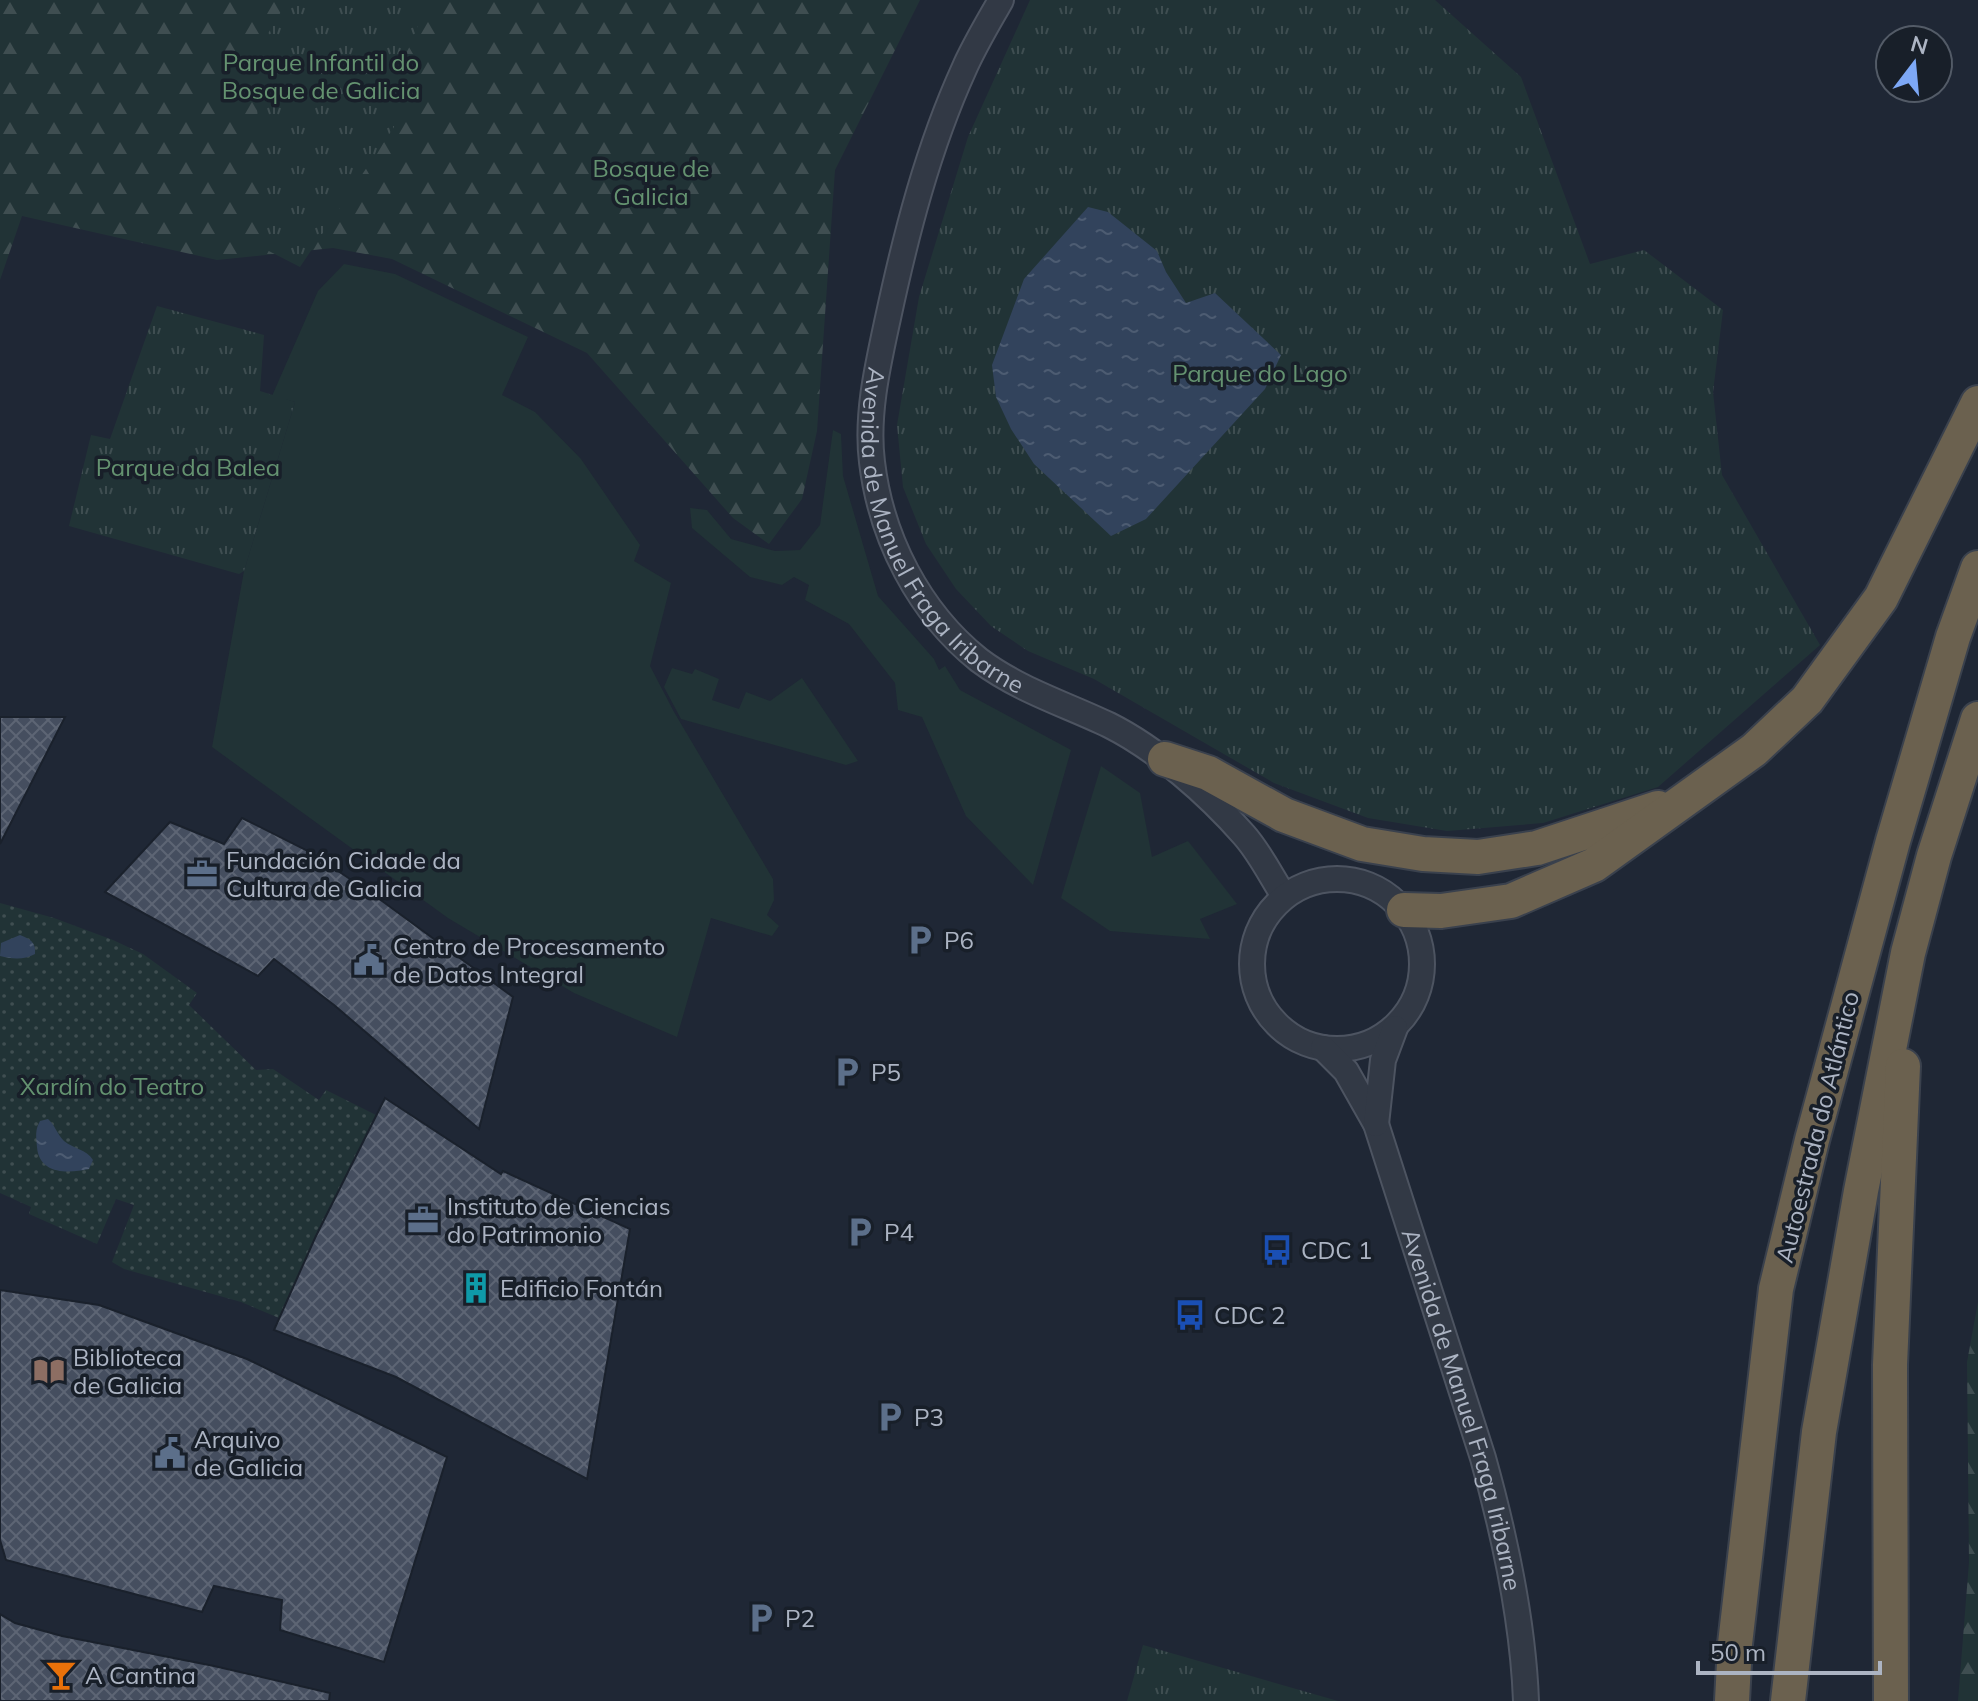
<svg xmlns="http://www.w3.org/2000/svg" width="1978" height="1701" viewBox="0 0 1978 1701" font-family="Mulish,sans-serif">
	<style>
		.grass { fill: #213336 }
		.forest { fill: url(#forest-firs) }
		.park { fill: url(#park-tufts) }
		.garden { fill: url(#garden-dots) }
		.water { fill: url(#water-ripples) }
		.building { fill: url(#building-cross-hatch); stroke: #1a212c; stroke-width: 2 }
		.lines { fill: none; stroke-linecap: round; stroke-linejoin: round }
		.minor-casing { stroke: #4d5461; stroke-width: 28 }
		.highway-casing { stroke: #3a414d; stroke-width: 38 }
		.minor { stroke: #323945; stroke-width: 24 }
		.highway { stroke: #6b614f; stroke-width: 34 }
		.labels { text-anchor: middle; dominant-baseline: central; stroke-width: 7; stroke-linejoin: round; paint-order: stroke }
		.park-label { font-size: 24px; fill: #649270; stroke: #181f29 }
		.street-label { font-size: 24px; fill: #acb4c3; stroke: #181f29 }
		.poi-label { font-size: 24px; fill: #acb4c3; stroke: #181f29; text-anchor: start }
	</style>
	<defs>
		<pattern id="forest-firs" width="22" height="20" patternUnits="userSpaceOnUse" patternTransform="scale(2)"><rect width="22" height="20" fill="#213336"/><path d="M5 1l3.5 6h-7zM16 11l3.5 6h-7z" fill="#3f4e51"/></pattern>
		<pattern id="park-tufts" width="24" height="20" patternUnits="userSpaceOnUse" patternTransform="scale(2)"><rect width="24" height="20" fill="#213336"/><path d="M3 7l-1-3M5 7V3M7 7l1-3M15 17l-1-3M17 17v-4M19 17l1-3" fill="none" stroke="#3f4e51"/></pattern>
		<pattern id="garden-dots" width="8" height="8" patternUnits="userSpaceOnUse" patternTransform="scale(2)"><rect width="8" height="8" fill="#213336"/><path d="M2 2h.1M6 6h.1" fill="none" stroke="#3f4e51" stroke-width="1.8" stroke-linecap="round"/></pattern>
		<pattern id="water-ripples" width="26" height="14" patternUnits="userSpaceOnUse" patternTransform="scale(2)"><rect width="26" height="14" fill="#32435c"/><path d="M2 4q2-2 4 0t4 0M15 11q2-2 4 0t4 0" fill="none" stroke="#4d5c72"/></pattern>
		<pattern id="building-cross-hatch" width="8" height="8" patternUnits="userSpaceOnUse" patternTransform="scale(2)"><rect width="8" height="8" fill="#454e5f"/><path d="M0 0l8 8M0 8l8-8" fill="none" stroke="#5d6574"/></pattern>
	</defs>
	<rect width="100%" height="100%" fill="#1f2735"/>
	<g class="grass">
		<path d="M344,264L395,274L528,337L502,395L535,412L581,459L640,545L634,561L671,583L650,666L674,712L773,879L774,900L767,915L779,926L772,936L711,918L677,1037L574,993L448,918L212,747L244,571L295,402L272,396L318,291Z"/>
		<path d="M833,430L841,434L843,476L878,596L934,659L939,670L945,666L960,690L1071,750L1033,885L966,816L922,717L898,710L895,683L849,624L805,600L809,585L794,577L782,585L750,577L692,528L690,508L707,510L731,539L775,551L800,550L820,525Z"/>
		<path d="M672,668L692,674L695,669L719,679L712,700L739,709L746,692L770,701L802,678L858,761L846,765L681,719L664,687Z"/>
		<path d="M1101,766L1140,793L1152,857L1188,841L1237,904L1200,919L1210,939L1110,931L1061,898Z"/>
	</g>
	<g class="forest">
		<path d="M0,0H920L835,170L817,431L802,499L769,544L733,518L587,353L392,259L333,248L217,260L22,216L0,280Z"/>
		<path d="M1978,1302V1701H1958L1969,1562L1967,1362Z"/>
	</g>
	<g class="park">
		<path d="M288,0H421L416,35L388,86L394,127L300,267L261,247L257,98L248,67Z"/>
		<path d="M1030,0H1435L1521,77L1590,264L1644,250L1723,310L1713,392L1722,475L1820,645L1658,787L1543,823L1447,831L1368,818L1274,783L1094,679L1028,651L991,626L956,589L926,544L903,487L897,425L919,297L968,137Z"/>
		<path d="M157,306L264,335L260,391L295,402L244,571L239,574L69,526L91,435L110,439Z"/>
		<path d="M1143,1645L1338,1701H1127Z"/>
	</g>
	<path class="garden" d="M0,903L54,918L113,940L143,954L197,993L189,1005L256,1070L273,1069L319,1100L326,1090L376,1115L279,1318L241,1302L124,1269L112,1262L134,1205L116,1199L97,1244L29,1214L31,1207L0,1193Z"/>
	<g class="water">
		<path d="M1088,207L1108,212L1157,251L1166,272L1186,303L1215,293L1281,355L1265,389L1146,519L1111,536L1034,464L1011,429L996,397L992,365L1024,279Z"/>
		<path d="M20,935C30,939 36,942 35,954C24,960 12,959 0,956L1,943Z"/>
		<path d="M48,1119C55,1125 57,1134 64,1141C74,1149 86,1149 93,1160L89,1169C67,1174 39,1174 37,1147C36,1136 35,1130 40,1121Z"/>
	</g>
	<g class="building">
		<path d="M0,717H65L0,844Z"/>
		<path d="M242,818L310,852L378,898L513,997L479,1129L334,1005L274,959L258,976L105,892L170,822L224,844Z"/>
		<path d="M385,1098L501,1174L503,1171L630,1229L587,1479L396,1377L274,1330L315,1238Z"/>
		<path d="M0,1290L99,1305L247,1359L447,1457L384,1662L280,1630L282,1600L214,1586L202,1612L6,1560L0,1540Z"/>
		<path d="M0,1614L15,1623L62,1636L214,1666L330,1693L329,1701H0Z"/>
	</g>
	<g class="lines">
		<defs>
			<g id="minor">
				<path id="s1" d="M1001,0C988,23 974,46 964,69C928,148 906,234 888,318C878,364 866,415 872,462C881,538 919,612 979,660C1019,690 1065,704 1109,725C1157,749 1208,794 1244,835C1260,853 1271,876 1284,896"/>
				<circle cx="1337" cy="964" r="85"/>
				<path id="s2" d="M1323,1048L1346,1071L1376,1124L1483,1458C1505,1537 1523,1619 1526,1701"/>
				<path d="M1376,1124L1383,1060L1395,1028"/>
			</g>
			<g id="highway">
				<path d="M1165,759L1208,773L1284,815L1362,844L1423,854L1478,857L1537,848L1658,808"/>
				<path d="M1404,910L1441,911L1511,901L1594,865L1754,750L1807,700L1881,598L1978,403"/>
				<path d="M1732,1701L1735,1644L1776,1289L1812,1140L1893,841L1953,637L1978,568"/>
				<path d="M1788,1701L1819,1432L1861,1191L1908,953L1934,856L1978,719"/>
				<path d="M1891,1701L1890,1365L1903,1066"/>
			</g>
		</defs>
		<use href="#minor" class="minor-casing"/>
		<use href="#highway" class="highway-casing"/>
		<use href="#minor" class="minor"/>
		<use href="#highway" class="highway"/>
	</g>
	<defs>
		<symbol id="office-bare" viewBox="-9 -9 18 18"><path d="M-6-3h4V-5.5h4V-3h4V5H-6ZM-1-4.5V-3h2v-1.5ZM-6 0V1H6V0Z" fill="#5c6f8a" stroke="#181f29" stroke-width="2.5" paint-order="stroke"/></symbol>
		<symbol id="parking-bare" viewBox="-9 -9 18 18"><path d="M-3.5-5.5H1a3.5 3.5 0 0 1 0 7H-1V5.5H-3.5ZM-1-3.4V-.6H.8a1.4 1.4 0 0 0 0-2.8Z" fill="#5c6f8a" stroke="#181f29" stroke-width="2.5" paint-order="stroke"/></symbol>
		<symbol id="civic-bare" viewBox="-9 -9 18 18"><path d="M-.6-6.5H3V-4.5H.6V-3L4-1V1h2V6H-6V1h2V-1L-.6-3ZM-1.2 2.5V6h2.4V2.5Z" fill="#5c6f8a" stroke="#181f29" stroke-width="2.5" paint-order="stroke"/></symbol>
		<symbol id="bus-bare" viewBox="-9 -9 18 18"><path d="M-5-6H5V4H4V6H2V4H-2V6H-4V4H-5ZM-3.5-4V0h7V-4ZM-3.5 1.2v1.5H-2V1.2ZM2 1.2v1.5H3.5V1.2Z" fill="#1a4fb4" stroke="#181f29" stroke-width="2.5" paint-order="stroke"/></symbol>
		<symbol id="building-bare" viewBox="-9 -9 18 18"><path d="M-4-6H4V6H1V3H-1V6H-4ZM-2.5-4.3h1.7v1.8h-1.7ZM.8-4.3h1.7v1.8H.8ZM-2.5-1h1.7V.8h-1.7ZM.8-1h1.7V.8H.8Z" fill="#0f9aa8" stroke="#181f29" stroke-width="2.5" paint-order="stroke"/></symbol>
		<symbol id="library-bare" viewBox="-9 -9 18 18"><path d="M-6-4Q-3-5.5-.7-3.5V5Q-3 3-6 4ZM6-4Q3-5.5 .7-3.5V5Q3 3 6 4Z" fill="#8d6e63" stroke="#181f29" stroke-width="2.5" paint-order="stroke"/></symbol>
		<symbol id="bar-bare" viewBox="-9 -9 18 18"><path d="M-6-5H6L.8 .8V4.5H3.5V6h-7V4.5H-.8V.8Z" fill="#e8710a" stroke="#181f29" stroke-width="2.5" paint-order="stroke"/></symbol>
	</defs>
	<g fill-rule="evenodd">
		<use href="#office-bare" x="180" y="852" width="44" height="44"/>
		<use href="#parking-bare" x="898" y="918" width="44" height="44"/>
		<use href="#civic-bare" x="347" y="938" width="44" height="44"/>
		<use href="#parking-bare" x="825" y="1050" width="44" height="44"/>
		<use href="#office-bare" x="401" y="1198" width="44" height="44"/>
		<use href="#parking-bare" x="838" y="1210" width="44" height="44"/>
		<use href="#bus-bare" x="1255" y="1228" width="44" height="44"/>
		<use href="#building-bare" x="454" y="1266" width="44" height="44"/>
		<use href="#bus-bare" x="1168" y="1293" width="44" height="44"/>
		<use href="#library-bare" x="27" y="1349" width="44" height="44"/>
		<use href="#parking-bare" x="868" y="1395" width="44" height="44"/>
		<use href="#civic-bare" x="148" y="1431" width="44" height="44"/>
		<use href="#parking-bare" x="739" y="1596" width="44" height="44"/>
		<use href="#bar-bare" x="39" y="1653" width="44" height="44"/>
	</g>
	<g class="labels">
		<g class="park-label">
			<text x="321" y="62">Parque Infantil do<tspan x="321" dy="28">Bosque de Galicia</tspan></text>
			<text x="651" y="168">Bosque de<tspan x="651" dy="28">Galicia</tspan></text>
			<text x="1260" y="373">Parque do Lago</text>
			<text x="188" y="467">Parque da Balea</text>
			<text x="112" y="1086">Xardín do Teatro</text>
		</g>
		<g class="street-label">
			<text stroke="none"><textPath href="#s1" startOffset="578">Avenida de Manuel Fraga Iribarne</textPath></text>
			<text transform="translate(1817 1127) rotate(-76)">Autoestrada do Atlántico</text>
			<text stroke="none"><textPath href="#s2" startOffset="392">Avenida de Manuel Fraga Iribarne</textPath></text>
		</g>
		<g class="poi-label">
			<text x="226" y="860">Fundación Cidade da<tspan x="226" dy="28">Cultura de Galicia</tspan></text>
			<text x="944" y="940">P6</text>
			<text x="393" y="946">Centro de Procesamento<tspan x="393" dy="28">de Datos Integral</tspan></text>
			<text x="871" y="1072">P5</text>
			<text x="447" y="1206">Instituto de Ciencias<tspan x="447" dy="28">do Patrimonio</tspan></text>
			<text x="884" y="1232">P4</text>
			<text x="1301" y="1250">CDC 1</text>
			<text x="500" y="1288">Edificio Fontán</text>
			<text x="1214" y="1315">CDC 2</text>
			<text x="73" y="1357">Biblioteca<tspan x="73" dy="28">de Galicia</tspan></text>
			<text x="914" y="1417">P3</text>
			<text x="194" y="1439">Arquivo<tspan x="194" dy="28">de Galicia</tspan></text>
			<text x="785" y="1618">P2</text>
			<text x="85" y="1675">A Cantina</text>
		</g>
	</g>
	<g transform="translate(1914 64) rotate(16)"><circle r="38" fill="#181f29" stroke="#535b67" stroke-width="2"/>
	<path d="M0-6L14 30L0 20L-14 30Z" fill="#7da8f6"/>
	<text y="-12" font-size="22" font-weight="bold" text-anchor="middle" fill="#acb4c3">N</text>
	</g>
	<path d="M1698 1661v12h182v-12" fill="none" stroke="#acb4c3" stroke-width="4"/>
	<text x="1710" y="1661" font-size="24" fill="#acb4c3" stroke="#181f29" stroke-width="6" paint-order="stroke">50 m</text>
</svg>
